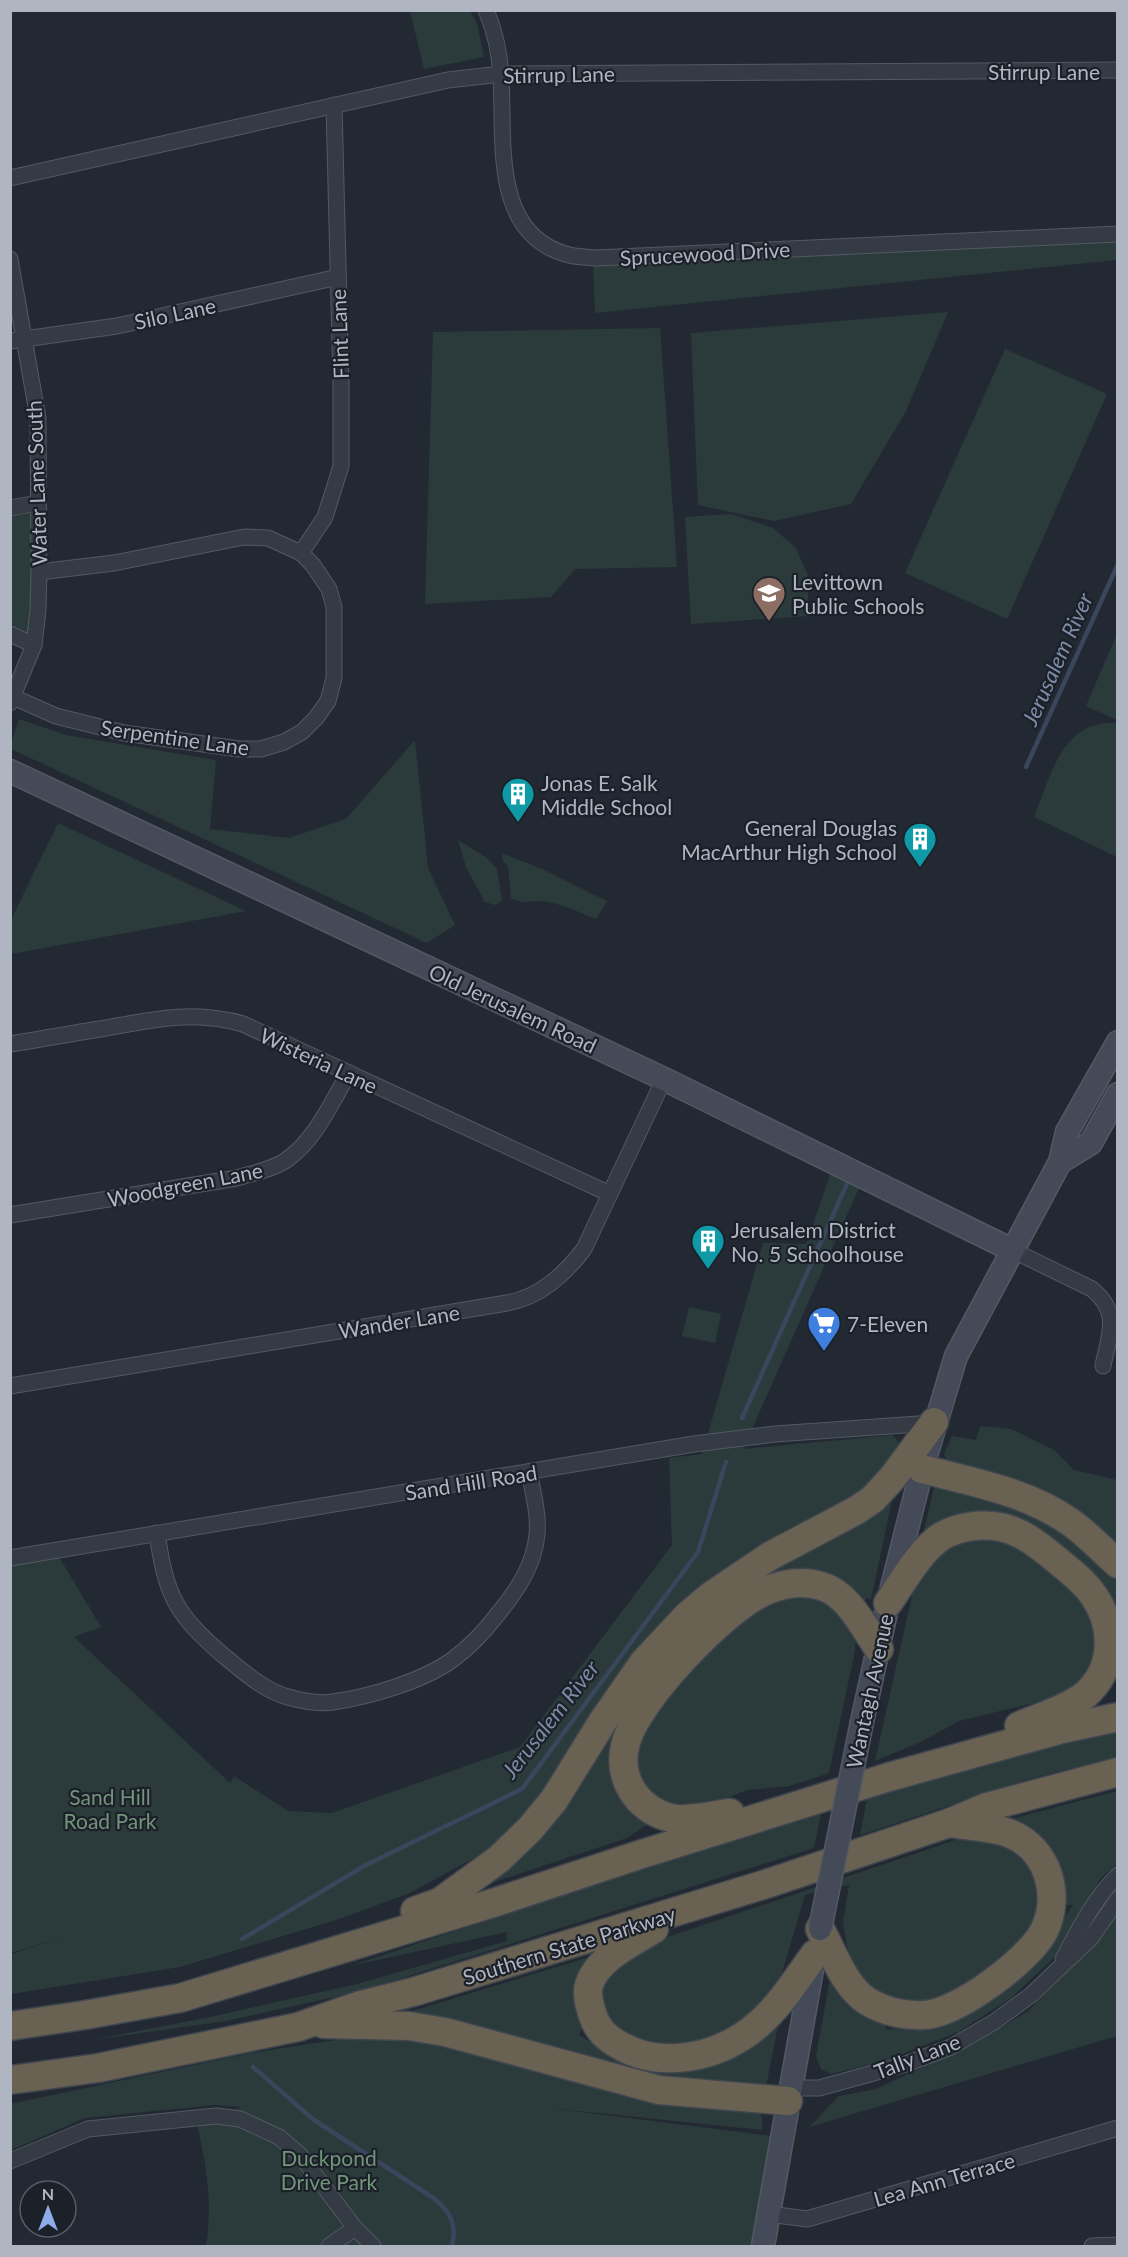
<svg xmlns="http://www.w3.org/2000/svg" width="1128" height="2257" viewBox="0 0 1128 2257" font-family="Lato,sans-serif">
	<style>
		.green { fill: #2b3b3b }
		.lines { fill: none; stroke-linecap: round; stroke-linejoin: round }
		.stream { stroke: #39465b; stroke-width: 4.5 }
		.minor-casing { stroke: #535962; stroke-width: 17 }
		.secondary-casing { stroke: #535962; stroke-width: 25 }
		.motorway-casing { stroke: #40464f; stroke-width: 31 }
		.minor { stroke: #353b44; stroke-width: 15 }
		.secondary { stroke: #444a57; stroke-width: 22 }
		.motorway { stroke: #696253; stroke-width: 28 }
		.secondary-bridge-casing { stroke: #535962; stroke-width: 25; stroke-linecap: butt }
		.secondary-bridge { stroke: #444a57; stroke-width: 22 }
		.labels { text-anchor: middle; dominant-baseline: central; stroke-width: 4.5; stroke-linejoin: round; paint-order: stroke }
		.street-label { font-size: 21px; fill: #b0b6c1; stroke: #1b2029 }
		.poi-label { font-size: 21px; fill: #b0b6c1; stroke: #1b2029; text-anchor: start }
		.park-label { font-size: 21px; fill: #72947b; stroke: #1b2029 }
		.water-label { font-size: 22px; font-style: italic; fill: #7c8ca6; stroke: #1b2029 }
	</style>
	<rect width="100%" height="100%" fill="#222933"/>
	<g class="green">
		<path d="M410,11H470L477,24L484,57L424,69Z"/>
		<path d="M1118,236L1117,260L595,313L593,260Z"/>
		<path d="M948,312L906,411L851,504L774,521L698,505L691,333Z"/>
		<path d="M660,328L677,567L575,569L551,597L425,604L433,332Z"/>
		<path d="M1005,349L1107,394L1007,619L905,573Z"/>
		<path d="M37,505L33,642L11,632V510Z"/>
		<path d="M731,514L773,528L796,548L808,576V616L691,624L685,517Z"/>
		<path d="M1117,634L1118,720H1117L1086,706Z"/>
		<path d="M19,719L66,735L216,760L210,829L289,838L346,819L415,740L428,868L455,925L427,943L11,749V743Z"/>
		<path d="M1117,723H1118L1117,857L1034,817C1051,776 1062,719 1117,723Z"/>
		<path d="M58,823L246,911L11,954V920Z"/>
		<path d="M458,840L487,858L497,869L502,900L495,905L485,902L466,867Z"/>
		<path d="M502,853L544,870L607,901L596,919C578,912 559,902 539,901C529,901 519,904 511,898L508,866L503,861Z"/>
		<path d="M834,1164L863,1179L743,1449L893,1435L899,1443C896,1477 845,1505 818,1521L526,1816L483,1853L410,1893L336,1920L180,1967L11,1994V1954L71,1935L11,1953V1560L56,1552L101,1627L74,1637L230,1783L234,1776L288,1811L332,1813L520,1747L672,1545L669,1458L702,1454L763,1243L806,1244Z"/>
		<path d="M689,1307L721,1314L715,1343L682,1336Z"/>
		<path d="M980,1426L1011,1429L1054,1450L1074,1470L1117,1480V1551L950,1466L944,1454L952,1436L976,1440Z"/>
		<path d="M935,1483L1052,1519L1117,1571V1626L1110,1595L1074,1558L1029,1527L922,1539Z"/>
		<path d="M892,1500L871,1600L867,1598L862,1604L763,1579L616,1745L654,1820L627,1838L485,1885L639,1682L757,1572Z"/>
		<path d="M998,1532L1087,1598L1098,1653L1084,1678L1055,1698L959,1721L921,1742L875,1761L918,1569L932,1551Z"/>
		<path d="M781,1589H820L856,1630L855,1651L829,1773L790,1786L747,1790L704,1807L676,1811L649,1798L630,1774L640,1724L680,1672Z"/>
		<path d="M1117,1724V1757L1033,1778L860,1835L868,1794Z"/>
		<path d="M1117,1791V1864L1101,1878L1061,1951L1011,1998L958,2032L885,2061L831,2074L821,2069L816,2056L831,1974L885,2017L886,2030L941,2020L1046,1947L1073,1905H1061L1008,1820Z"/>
		<path d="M822,1809L814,1848L361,1991L226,2021L92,2040L210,2017L357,1984L507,1941V1932L350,1966Z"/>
		<path d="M973,1834L1020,1845L1041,1875L1034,1936L938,2005L912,2007L875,1994L857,1979L849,1956L843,1923L849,1885L805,1895L782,1973L766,1995L767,2003L722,2037L675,2048L635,2042L606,2022L598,1992L632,1949Z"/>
		<path d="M1117,1909V2036L809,2127L839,2096L876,2089L975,2043L1027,2012L1067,1972Z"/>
		<path d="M596,1955L584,2024L579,2035L620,2060L677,2068L737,2056L780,2016L766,2087L649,2076L399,2015Z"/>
		<path d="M374,2034L443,2038L759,2110L762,2118V2130L550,2108L772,2136L755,2246H206C213,2204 206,2161 196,2120L242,2107L214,2105L85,2118L11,2150L10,2104L251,2053Z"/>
	</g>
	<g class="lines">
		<g class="stream">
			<path d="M1026,767L1118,564"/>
			<path d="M742,1418L850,1177"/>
			<path d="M242,1939L364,1866L522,1789L698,1552L726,1462"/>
			<path d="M253,2067L314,2120L435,2199C451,2213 457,2225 452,2246"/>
		</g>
		<defs>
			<g id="minor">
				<path d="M486,10C495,31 500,56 501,77C505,139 490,235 569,255C577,257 587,257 596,258L1118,234"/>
				<path d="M10,178L448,80L501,74L1118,70"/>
				<path d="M10,259L38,418L39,572L38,610L34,645L10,703"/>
				<path d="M10,341L117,326L338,277"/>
				<path d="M10,508L38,503"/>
				<path d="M301,553L325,517L341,466V384L334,105"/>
				<path d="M10,634L34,645"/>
				<path d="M13,697L56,716L124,733L239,749H261L284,742L302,732L316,718L328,701L334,678V607L329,589L313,565L301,553L268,538L244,537L114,563L39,572"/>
				<path d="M10,1044C42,1039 74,1033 106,1028C154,1019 195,1010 243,1024L610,1194"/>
				<path d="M10,1215L237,1178C253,1173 271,1170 285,1161C315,1141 331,1103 349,1073"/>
				<path d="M1012,1250L1092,1289C1121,1313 1109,1334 1103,1366"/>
				<path d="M10,1386L507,1303C540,1297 564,1275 584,1249L664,1079"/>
				<path d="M157,1533C166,1596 176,1615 224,1656C244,1672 263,1690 288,1697C302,1701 319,1704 333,1702C369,1697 423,1681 452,1660C470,1647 484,1632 497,1615C516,1592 534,1566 537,1535C539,1515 533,1492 529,1472"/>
				<path d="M10,1558L694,1444L775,1434L933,1423"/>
				<path d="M1063,1959C1079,1929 1094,1899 1118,1875"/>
				<path d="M790,2088H819L906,2064L951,2047L994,2022L1031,1995L1091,1938L1118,1899"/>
				<path d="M10,2161L88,2129L216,2116L240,2119L279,2137L300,2155L355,2228L373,2246"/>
				<path d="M769,2214L807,2219L1118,2128"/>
				<path d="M329,2246L355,2228"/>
				<path d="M1092,2246L1118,2245"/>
			</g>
			<g id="secondary">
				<path d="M10,771L664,1079L1012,1250"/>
				<path d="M1060,1162L1091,1143L1118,1094"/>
				<path d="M862,1722L888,1603L922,1469L956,1356L1060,1162L1067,1132L1118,1042"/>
				<path d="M763,2246L814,1958"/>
			</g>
			<g id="motorway">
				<path d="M922,1469C973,1482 1029,1492 1073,1524C1088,1535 1103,1551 1118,1564"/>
				<path d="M888,1603C902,1583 921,1549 942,1536C958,1527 981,1523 1000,1527C1022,1531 1041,1547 1058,1561C1071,1572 1085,1582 1094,1596C1115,1627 1115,1669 1085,1695C1067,1709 1040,1717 1019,1726"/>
				<path d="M730,1813C714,1815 685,1822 671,1818C636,1809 616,1777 626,1742C638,1699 723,1611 763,1592C781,1584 802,1580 821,1586C848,1593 864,1628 879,1649"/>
				<path d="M415,1911L440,1902L499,1859L530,1829L554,1800L603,1721L644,1662L687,1616L712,1595L770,1556L857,1510L873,1499L893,1477L934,1422"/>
				<path d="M654,1929C632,1943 597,1958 589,1985C586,1995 590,2007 593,2016C598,2031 608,2039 621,2046C658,2067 708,2059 743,2036C774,2016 793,1984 815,1954"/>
				<path d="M820,1929C833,1952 844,1986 867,2001C883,2011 904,2016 924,2015C957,2014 1029,1960 1044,1931C1061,1896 1049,1850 1011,1834C995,1827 967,1826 949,1823"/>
				<path d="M324,2024L409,2026L445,2032L659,2090L788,2101"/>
				<path d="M10,2026L85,2015L180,1998L493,1903L642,1854L889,1777L1062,1729L1118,1717"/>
				<path d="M10,2080L98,2068L298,2027L361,2005L413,1992L766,1884L949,1823L987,1807L1118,1772"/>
			</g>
		</defs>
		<use href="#minor" class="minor-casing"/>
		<use href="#secondary" class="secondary-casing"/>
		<use href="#motorway" class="motorway-casing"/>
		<use href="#minor" class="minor"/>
		<use href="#secondary" class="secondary"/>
		<use href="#motorway" class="motorway"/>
		<defs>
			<path id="secondary-bridge" d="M820,1929L862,1722"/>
		</defs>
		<use href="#secondary-bridge" class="secondary-bridge-casing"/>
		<use href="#secondary-bridge" class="secondary-bridge"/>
	</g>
	<defs>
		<symbol id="school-pin" viewBox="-11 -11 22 30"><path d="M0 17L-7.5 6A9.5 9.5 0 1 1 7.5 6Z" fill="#8d6e63" stroke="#1b2029"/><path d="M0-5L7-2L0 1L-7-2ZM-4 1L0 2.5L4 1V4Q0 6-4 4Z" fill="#fff"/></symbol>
		<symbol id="building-pin" viewBox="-11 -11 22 30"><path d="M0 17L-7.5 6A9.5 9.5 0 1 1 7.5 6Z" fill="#0f9aa8" stroke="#1b2029"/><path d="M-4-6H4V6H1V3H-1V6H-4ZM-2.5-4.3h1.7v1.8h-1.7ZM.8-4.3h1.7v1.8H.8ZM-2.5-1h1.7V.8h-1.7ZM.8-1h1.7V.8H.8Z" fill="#fff"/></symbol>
		<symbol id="supermarket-pin" viewBox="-11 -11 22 30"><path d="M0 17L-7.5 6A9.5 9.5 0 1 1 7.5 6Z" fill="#3f7fe0" stroke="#1b2029"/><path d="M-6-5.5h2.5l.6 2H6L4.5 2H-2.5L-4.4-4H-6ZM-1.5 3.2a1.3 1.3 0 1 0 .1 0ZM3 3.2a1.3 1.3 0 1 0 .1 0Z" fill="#fff"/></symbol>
	</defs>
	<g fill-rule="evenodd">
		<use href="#school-pin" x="750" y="574" width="38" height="52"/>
		<use href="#building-pin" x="499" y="775" width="38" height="52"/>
		<use href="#building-pin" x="901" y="820" width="38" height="52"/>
		<use href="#building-pin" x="689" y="1222" width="38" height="52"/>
		<use href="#supermarket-pin" x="805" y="1304" width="38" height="52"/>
	</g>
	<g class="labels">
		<g class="street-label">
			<text x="1044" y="71">Stirrup Lane</text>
			<text transform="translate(559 74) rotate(-1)">Stirrup Lane</text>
			<text transform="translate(705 253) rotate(-3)">Sprucewood Drive</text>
			<text transform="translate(175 313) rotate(-12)">Silo Lane</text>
			<text transform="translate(339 334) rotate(-92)">Flint Lane</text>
			<text transform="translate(36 483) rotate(-92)">Water Lane South</text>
			<text transform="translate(175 737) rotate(8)">Serpentine Lane</text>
			<text transform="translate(513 1008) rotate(25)">Old Jerusalem Road</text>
			<text transform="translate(319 1060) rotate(25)">Wisteria Lane</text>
			<text transform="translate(185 1184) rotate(-11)">Woodgreen Lane</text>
			<text transform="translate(399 1321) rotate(-9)">Wander Lane</text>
			<text transform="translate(471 1482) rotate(-9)">Sand Hill Road</text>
			<text transform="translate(869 1691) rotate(-78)">Wantagh Avenue</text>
			<text transform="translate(569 1945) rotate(-17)">Southern State Parkway</text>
			<text transform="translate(917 2056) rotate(-21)">Tally Lane</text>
			<text transform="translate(944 2179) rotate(-16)">Lea Ann Terrace</text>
		</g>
		<g class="poi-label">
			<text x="792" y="581">Levittown<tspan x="792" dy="24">Public Schools</tspan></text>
			<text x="541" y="782">Jonas E. Salk<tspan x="541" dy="24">Middle School</tspan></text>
			<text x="897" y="827" text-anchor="end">General Douglas<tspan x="897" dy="24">MacArthur High School</tspan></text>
			<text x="731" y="1229">Jerusalem District<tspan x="731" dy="24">No. 5 Schoolhouse</tspan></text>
			<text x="847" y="1323">7-Eleven</text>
		</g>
		<g class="park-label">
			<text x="110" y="1796">Sand Hill<tspan x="110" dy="24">Road Park</tspan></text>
			<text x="329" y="2157">Duckpond<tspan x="329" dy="24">Drive Park</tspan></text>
		</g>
		<g class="water-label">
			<text transform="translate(1057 659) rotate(-66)">Jerusalem River</text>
			<text transform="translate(550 1719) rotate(-52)">Jerusalem River</text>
		</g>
	</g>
	<rect width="1128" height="2257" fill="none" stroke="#b0b6c1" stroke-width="24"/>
	<g transform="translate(48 2209)"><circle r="28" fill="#1b2029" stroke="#575c66" stroke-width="1.5"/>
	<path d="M0-4.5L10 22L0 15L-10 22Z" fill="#8dace9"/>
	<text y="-9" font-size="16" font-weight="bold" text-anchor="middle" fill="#b0b6c1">N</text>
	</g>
</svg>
